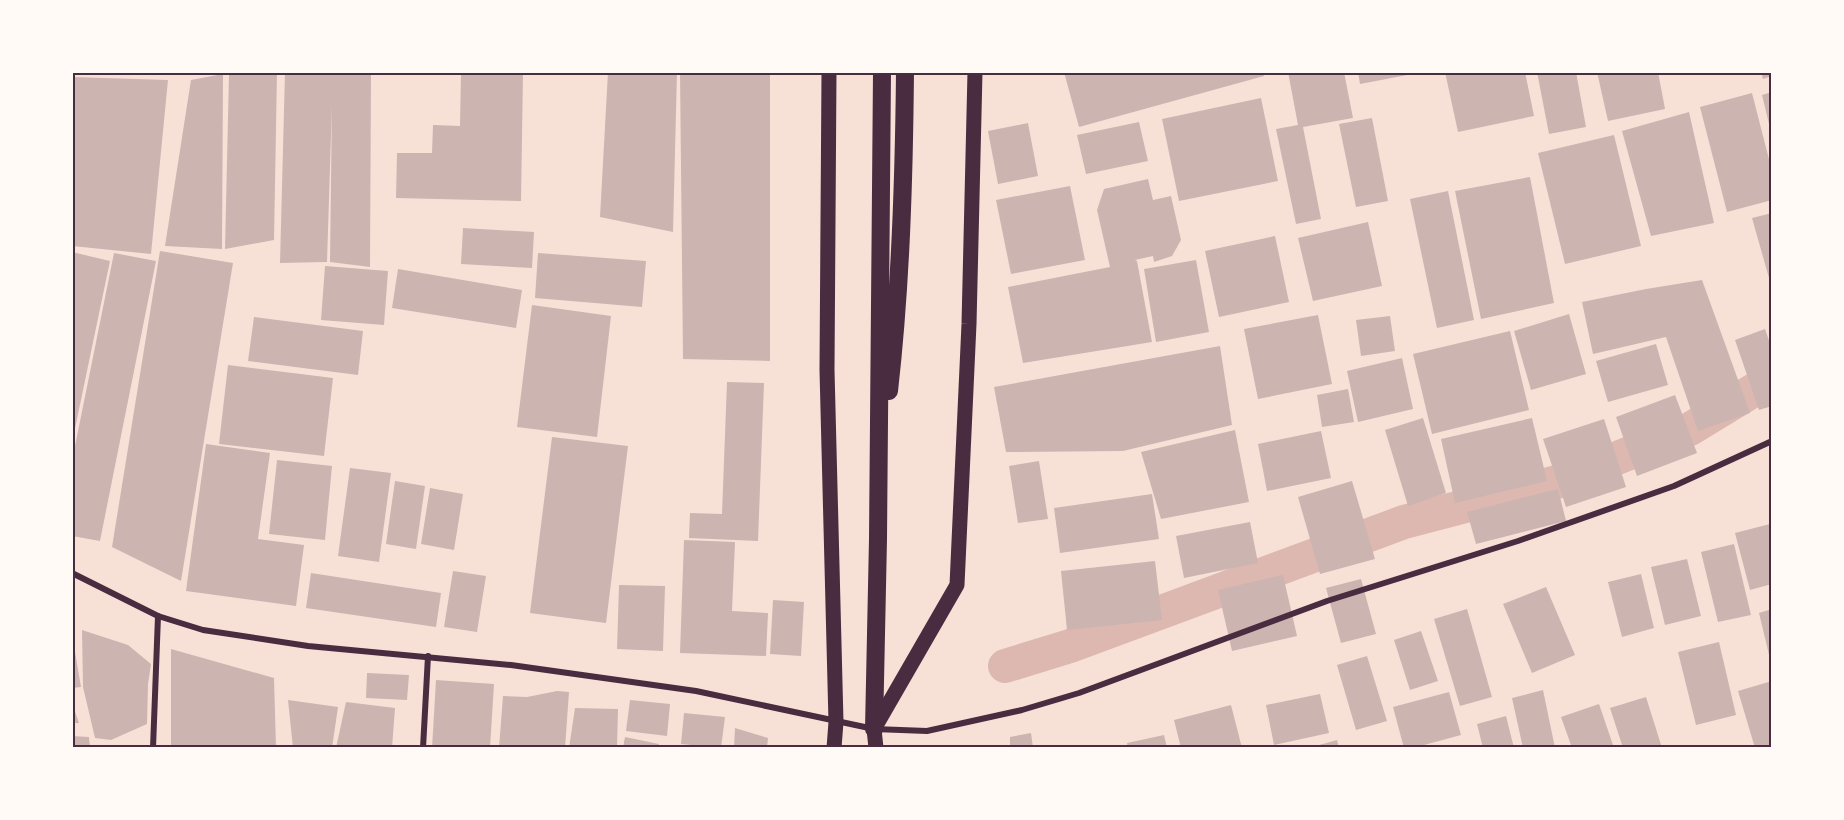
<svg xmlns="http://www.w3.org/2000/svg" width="1844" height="820" viewBox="0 0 1844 820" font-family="'Source Sans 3',sans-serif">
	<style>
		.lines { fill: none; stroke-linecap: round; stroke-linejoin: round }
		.canal { stroke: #dcb8b0; stroke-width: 34 }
		.building { fill: #ccb4b1 }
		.minor { stroke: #4a2c40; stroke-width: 6 }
		.primary { stroke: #4a2c40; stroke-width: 15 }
		.motorway { stroke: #4a2c40; stroke-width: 18 }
		.neatline { fill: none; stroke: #4a2c40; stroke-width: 2 }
	</style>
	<rect width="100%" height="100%" fill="#f7e1d7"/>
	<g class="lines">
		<path class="canal" d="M1005,666L1070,646L1404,522L1557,482L1690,429L1772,379"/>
	</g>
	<g class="building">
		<path d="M239,72H277L274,240L225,249L229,74Z"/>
		<path d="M285,72H371L370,267L330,262L332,104L327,262L280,263Z"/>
		<path d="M461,72H523L521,201L396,198L397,153H432L433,125L460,126Z"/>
		<path d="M608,72H677L673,232L600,217Z"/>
		<path d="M680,72H770V361L683,359Z"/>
		<path d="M1064,72H1263L1264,76L1079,127Z"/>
		<path d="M1288,72H1344L1353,118L1303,127L1321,219L1296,224L1276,129L1298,125Z"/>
		<path d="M1358,72H1418V73L1360,84Z"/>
		<path d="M1445,72H1525L1534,116L1458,132Z"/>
		<path d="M1537,72H1576L1586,127L1549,134Z"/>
		<path d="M1597,72H1658L1665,109L1608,121Z"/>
		<path d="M1761,72H1772V76L1763,79Z"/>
		<path d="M223,74L222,249L165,246L191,80Z"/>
		<path d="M72,77L168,80L151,254L72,246Z"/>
		<path d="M1772,92V131L1771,132L1762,95Z"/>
		<path d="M1752,93L1772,171V200L1727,212L1700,107Z"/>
		<path d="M1261,98L1278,181L1179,201L1162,119Z"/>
		<path d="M1689,112L1714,223L1651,236L1622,131Z"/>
		<path d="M1372,118L1388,201L1356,207L1339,124Z"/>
		<path d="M1139,122L1148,161L1086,174L1077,135Z"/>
		<path d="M1028,123L1038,176L998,184L988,131Z"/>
		<path d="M1614,135L1641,246L1565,264L1538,153Z"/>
		<path d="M1530,177L1554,303L1481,319L1455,191Z"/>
		<path d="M1148,179L1153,200L1171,196L1181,240L1172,256L1154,262L1153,256L1135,260L1137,261L1152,342L1023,363L1008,287L1110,267L1097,210L1104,189Z"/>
		<path d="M1070,186L1085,260L1011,274L996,200Z"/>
		<path d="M1448,191L1474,320L1437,328L1410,199Z"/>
		<path d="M1772,213V285H1771L1752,218Z"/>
		<path d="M1368,222L1382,286L1313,301L1298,238Z"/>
		<path d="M463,228L534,232L532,268L461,264Z"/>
		<path d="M1275,236L1289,302L1219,317L1205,251Z"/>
		<path d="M160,251L233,263L181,581L112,547Z"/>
		<path d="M72,252L110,261L73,438H72Z"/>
		<path d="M114,253L156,261L100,541L72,536V461Z"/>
		<path d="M538,253L646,261L642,307L535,298Z"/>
		<path d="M1196,260L1209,332L1156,342L1144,269Z"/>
		<path d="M325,266L388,271L384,325L321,320Z"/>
		<path d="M398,269L522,290L516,328L392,308Z"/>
		<path d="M1702,280L1750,413L1698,431L1666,337L1593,354L1582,302L1646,289Z"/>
		<path d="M532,305L611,316L597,437L517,427Z"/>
		<path d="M1569,314L1586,374L1531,390L1514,331Z"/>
		<path d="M1318,315L1332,384L1258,399L1244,329Z"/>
		<path d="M1390,316L1395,351L1361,356L1356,320Z"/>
		<path d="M254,317L363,331L358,375L248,361Z"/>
		<path d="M1765,329L1772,349V406L1759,410L1735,340Z"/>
		<path d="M1510,331L1529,410L1432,434L1413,354Z"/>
		<path d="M1656,344L1668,385L1608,402L1596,361Z"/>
		<path d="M1220,346L1232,425L1123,451L1006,452L994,387Z"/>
		<path d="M1402,358L1413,409L1358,422L1347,371Z"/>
		<path d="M228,365L333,378L324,456L219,444Z"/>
		<path d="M727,382L764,383L758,541L689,538L690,513L722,514Z"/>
		<path d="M1348,389L1354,422L1322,427L1317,395Z"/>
		<path d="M1675,395L1697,453L1637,476L1616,417Z"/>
		<path d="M1423,418L1446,493L1408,506L1385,430Z"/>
		<path d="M1532,418L1547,481L1455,503L1441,439Z"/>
		<path d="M1604,419L1626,487L1566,507L1543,439Z"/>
		<path d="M1235,430L1249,502L1161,519L1141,452Z"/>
		<path d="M1321,431L1331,478L1267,491L1258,444Z"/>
		<path d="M552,437L628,446L606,623L530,613Z"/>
		<path d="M206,444L270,453L258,539L304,545L296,606L186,591Z"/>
		<path d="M277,460L332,466L325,540L269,534Z"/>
		<path d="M1039,461L1048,519L1018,523L1009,466Z"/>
		<path d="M350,468L391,473L379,562L338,556Z"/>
		<path d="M395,481L425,486L416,549L386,544Z"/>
		<path d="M1352,481L1375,559L1320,574L1298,497Z"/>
		<path d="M430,488L463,494L454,550L421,544Z"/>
		<path d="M1558,489L1566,521L1476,544L1467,512Z"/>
		<path d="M1152,494L1159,539L1060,553L1054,508Z"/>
		<path d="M1250,522L1258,563L1184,578L1176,536Z"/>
		<path d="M1770,524L1772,532V584L1750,590L1735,533Z"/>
		<path d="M684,540L735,542L732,611L768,613L766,656L680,653Z"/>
		<path d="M1734,544L1751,615L1718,622L1701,552Z"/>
		<path d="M1687,559L1701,616L1665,625L1651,567Z"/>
		<path d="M1155,561L1162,620L1067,630L1061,571Z"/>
		<path d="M453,571L486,576L477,632L444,627Z"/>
		<path d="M311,573L441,593L436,627L306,608Z"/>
		<path d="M1641,574L1654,628L1622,637L1608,582Z"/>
		<path d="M1283,575L1297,636L1232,651L1218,590Z"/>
		<path d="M1361,579L1376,634L1341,643L1326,588Z"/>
		<path d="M619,585L665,586L663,651L617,649Z"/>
		<path d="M1546,587L1575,655L1532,673L1503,604Z"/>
		<path d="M773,600L804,602L801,656L770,654Z"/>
		<path d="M1467,609L1492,697L1460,706L1434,619Z"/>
		<path d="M1772,609V663H1771L1759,613Z"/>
		<path d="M72,612L75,614V637L72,635Z"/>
		<path d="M82,630L128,645L151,664L148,684L147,724L111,740L95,738L83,687Z"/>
		<path d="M1421,631L1438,681L1410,690L1394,640Z"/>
		<path d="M1719,642L1736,715L1696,725L1678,652Z"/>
		<path d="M72,646H74L81,687L72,688Z"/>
		<path d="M171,649L274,678L276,748H171Z"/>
		<path d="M1367,656L1387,721L1356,730L1337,665Z"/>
		<path d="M367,673L409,675L407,700L366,698Z"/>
		<path d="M436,680L494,684L490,748H432Z"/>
		<path d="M1772,681V747L1755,748L1738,691Z"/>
		<path d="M1543,690L1555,748H1523L1512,698Z"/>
		<path d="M557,691L569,692L565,748H499L503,696L527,697Z"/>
		<path d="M1449,692L1461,735L1413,748H1404L1393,707Z"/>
		<path d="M1320,694L1329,733L1274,745L1266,705Z"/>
		<path d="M1646,697L1662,748H1623L1610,708Z"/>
		<path d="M288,700L338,707L332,748H293Z"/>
		<path d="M630,700L670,704L667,736L626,731Z"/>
		<path d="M346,702L395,708L392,748H336Z"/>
		<path d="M72,703L79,723H72Z"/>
		<path d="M1599,704L1614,748H1572L1561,717Z"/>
		<path d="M1231,705L1242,748H1181L1174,720Z"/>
		<path d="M575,708L618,709L617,748H569Z"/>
		<path d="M684,713L725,717L721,748L681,744Z"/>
		<path d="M1506,716L1514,748H1483L1477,724Z"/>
		<path d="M735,728L768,738L767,748H734Z"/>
		<path d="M1031,733L1033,748H1010V737Z"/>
		<path d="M1164,735L1167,748H1128L1127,743Z"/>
		<path d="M72,736L89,737L90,748H72Z"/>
		<path d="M625,737L659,744L658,748H623Z"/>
		<path d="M1337,740L1339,748H1312V747Z"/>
	</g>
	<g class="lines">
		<g class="minor">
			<path d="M72,573L158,616L203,630L308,646L511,665L696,691L874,729L927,731L1022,710L1079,693L1327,601L1518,541L1674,486L1772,441"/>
			<path d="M153,748L158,616"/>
			<path d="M423,748L428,656"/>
		</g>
		<g class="primary">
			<path d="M829,72L827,370L836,722L834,748"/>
			<path d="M876,748L874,729L957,585L969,324L975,72"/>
		</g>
		<g class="motorway">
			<path d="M889,391C901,285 904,178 905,72"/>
			<path d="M874,729L878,539L882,72"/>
		</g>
	</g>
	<rect width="1844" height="820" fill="none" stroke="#fffaf5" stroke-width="147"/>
	<rect x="74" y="74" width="1696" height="672" class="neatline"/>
</svg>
